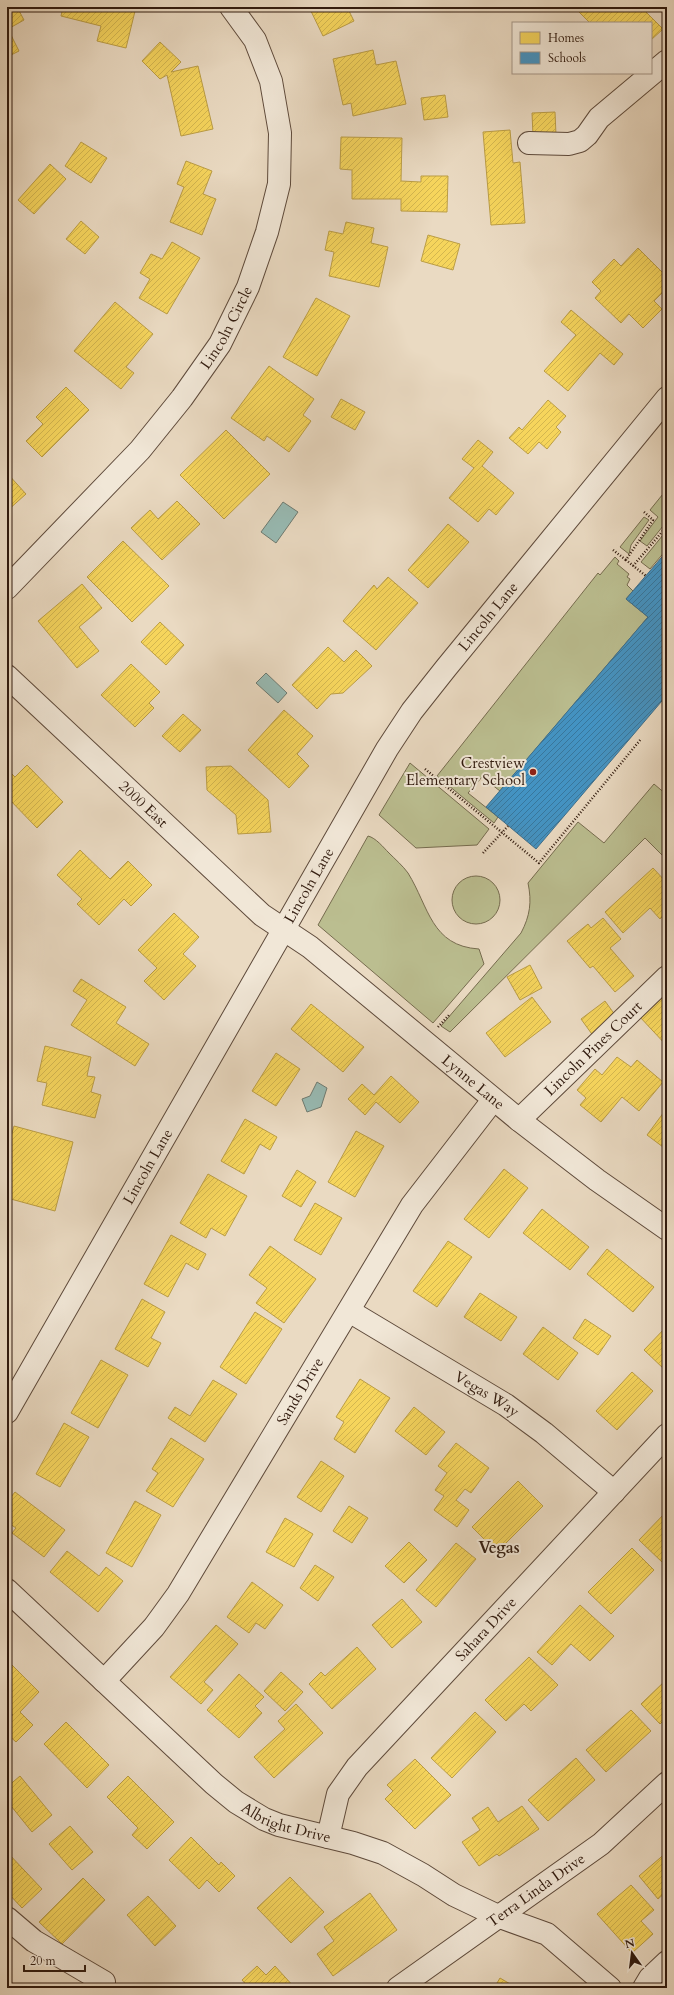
<svg xmlns="http://www.w3.org/2000/svg" width="674" height="1995" viewBox="0 0 674 1995" font-family="Cardo,serif">
	<style>
		.grass { fill: #bbbe90; stroke: #766c4f }
		.water { fill: #98bbb4; stroke: #6e7b72 }
		.homes { fill: url(#homes-hatch); stroke: #bb9d45 }
		.schools { fill: url(#schools-hatch); stroke: #3d6f8d }
		.lines { fill: none; stroke-linecap: round; stroke-linejoin: round }
		.minor-casing { stroke: #5e4a3b; stroke-width: 24 }
		.path { stroke: #301a0e; stroke-width: 2.5; stroke-dasharray: 1 2; stroke-linecap: butt }
		.minor { stroke: #f1e7d7; stroke-width: 22 }
		.poi-dot { fill: #8f2418; stroke: #f1e7d7; stroke-width: 1.5 }
		.labels { text-anchor: middle; dominant-baseline: central; stroke-width: 4; stroke-linejoin: round; paint-order: stroke }
		.street-label { font-size: 15px; fill: #301a0e; stroke: #f1e7d7 }
		.poi-label { font-size: 15px; fill: #301a0e; stroke: #f1e7d7; text-anchor: end }
		.neighbourhood-label { font-size: 16px; font-weight: bold; fill: #301a0e; stroke: #f1e7d7 }
	</style>
	<defs>
		<pattern id="homes-hatch" width="6" height="6" patternUnits="userSpaceOnUse"><rect width="6" height="6" fill="#f6d55c"/><path d="M-1 1l2-2M0 6l6-6M5 7l2-2" fill="none" stroke="#d3b64f"/></pattern>
		<pattern id="schools-hatch" width="6" height="6" patternUnits="userSpaceOnUse"><rect width="6" height="6" fill="#4393c3"/><path d="M-1 1l2-2M0 6l6-6M5 7l2-2" fill="none" stroke="#38779d"/></pattern>
	</defs>
	<rect width="100%" height="100%" fill="#eadac2"/>
	<filter id="stains"><feTurbulence type="fractalNoise" baseFrequency=".005" numOctaves="4"/><feColorMatrix values="0 0 0 0 .2 0 0 0 0 .09 0 0 0 0 .02 0 0 0 .5 -.17"/></filter>
	<radialGradient id="worn" r=".72"><stop offset=".6" stop-color="#630" stop-opacity="0"/><stop offset="1" stop-color="#630" stop-opacity=".3"/></radialGradient>
	<g class="grass">
		<path d="M667,489V521L647,546L640,541L658,517L650,510Z"/>
		<path d="M644,517L649,520L631,545L629,554L620,547Z"/>
		<path d="M667,530V549L650,569L641,562Z"/>
		<path d="M615,557L619,561L617,564L629,574L627,577L630,579L627,585L633,591L626,599L648,617L500,791L482,777L468,793L498,817L494,823L437,776L598,573L600,575Z"/>
		<path d="M410,763L489,829L477,845L416,848L379,815Z"/>
		<path d="M654,784L667,795V860L645,838L450,1032L441,1026L521,933C530,916 532,902 528,883L578,822L604,843Z"/>
		<path d="M368,836C376,838 383,847 389,853C395,859 403,866 408,873C429,907 431,946 479,949L484,964L433,1023L318,925Z"/>
		<circle cx="476" cy="900" r="24"/>
	</g>
	<g class="water">
		<path d="M283,502L298,512L276,543L261,532Z"/>
		<path d="M266,673L287,693L278,703L256,683Z"/>
		<path d="M317,1082L327,1088L321,1107L307,1112L302,1099L310,1096Z"/>
	</g>
	<g class="homes">
		<path d="M7,7H17L24,20L8,29L19,51L7,57Z"/>
		<path d="M63,7H136L126,48L97,41L101,26L61,16Z"/>
		<path d="M309,7H347L354,21L323,36Z"/>
		<path d="M574,7H641L663,29L651,40V23H590Z"/>
		<path d="M160,42L181,62L171,72L198,66L213,129L181,136L167,75L160,79L142,61Z"/>
		<path d="M373,50L376,65L396,61L406,104L353,116L351,103L343,105L333,59Z"/>
		<path d="M445,95L448,117L424,120L421,98Z"/>
		<path d="M555,112L556,135L533,136L532,113Z"/>
		<path d="M510,130L513,163L520,162L525,223L491,225L483,132Z"/>
		<path d="M341,137L402,138L401,181L421,182V176H448L447,212L401,211V199H352V170L340,169Z"/>
		<path d="M81,142L107,158L91,183L65,166Z"/>
		<path d="M186,161L212,171L203,194L216,199L202,235L170,222L184,187L177,184Z"/>
		<path d="M50,164L66,179L34,214L18,200Z"/>
		<path d="M81,221L99,237L85,254L66,239Z"/>
		<path d="M346,222L374,228L371,243L388,247L379,287L329,276L334,252L325,250L329,231L343,234Z"/>
		<path d="M428,235L460,244L453,270L421,261Z"/>
		<path d="M172,242L200,258L167,314L139,298L150,279L140,273L151,254L162,259Z"/>
		<path d="M638,248L667,277V288L654,301L662,309L643,328L629,314L621,323L595,298L601,291L592,282L614,259L621,266Z"/>
		<path d="M316,298L350,316L317,376L283,357Z"/>
		<path d="M115,302L153,334L126,367L134,373L121,389L74,351Z"/>
		<path d="M571,310L623,354L614,365L600,353L568,391L544,371L576,335L561,322Z"/>
		<path d="M269,366L314,399L303,415L311,421L289,452L267,436L264,441L231,418Z"/>
		<path d="M66,387L89,410L42,457L26,441L43,424L36,417Z"/>
		<path d="M341,399L365,412L355,430L331,417Z"/>
		<path d="M548,400L566,416L556,427L561,432L547,449L539,442L528,454L509,438L519,427L522,430Z"/>
		<path d="M226,430L270,474L224,519L180,475Z"/>
		<path d="M478,440L493,452L482,466L514,493L496,515L489,509L478,522L449,498L474,468L462,459Z"/>
		<path d="M7,473L26,494L7,511Z"/>
		<path d="M177,501L200,524L162,560L131,528L150,510L158,519Z"/>
		<path d="M448,524L469,542L428,588L408,570Z"/>
		<path d="M123,541L169,586L132,622L87,577Z"/>
		<path d="M388,577L418,603L376,650L343,621L374,585L377,589Z"/>
		<path d="M82,584L102,608L79,627L99,651L77,668L38,621Z"/>
		<path d="M160,622L184,645L166,665L141,642Z"/>
		<path d="M328,647L344,662L356,650L372,666L343,693L331,694L317,709L292,685Z"/>
		<path d="M131,664L160,692L149,703L154,708L135,727L101,695Z"/>
		<path d="M284,710L313,736L297,754L309,766L289,788L248,750Z"/>
		<path d="M183,714L201,730L180,752L162,736Z"/>
		<path d="M27,765L63,802L37,828L7,797V769L15,777Z"/>
		<path d="M231,766L268,800L271,832L238,834L236,815L207,790L206,767Z"/>
		<path d="M80,850L110,879L128,861L152,885L131,906L124,899L99,925L77,904L82,899L57,875Z"/>
		<path d="M653,868L667,883V912L660,919L650,908L623,933L605,912Z"/>
		<path d="M174,913L199,937L183,954L196,966L164,1000L144,981L157,968L138,950Z"/>
		<path d="M603,918L621,939L610,948L634,976L615,992L593,966L590,968L567,941L588,924L591,928Z"/>
		<path d="M530,965L542,988L520,1000L507,977Z"/>
		<path d="M81,979L126,1007L116,1023L149,1044L135,1066L71,1025L87,1000L73,991Z"/>
		<path d="M667,992V1046L639,1016Z"/>
		<path d="M532,997L551,1022L505,1057L486,1033Z"/>
		<path d="M605,1001L618,1019L594,1037L581,1019Z"/>
		<path d="M311,1004L364,1047L343,1072L291,1029Z"/>
		<path d="M45,1046L91,1057L87,1076L95,1077L91,1092L101,1095L95,1118L42,1105L47,1083L37,1081Z"/>
		<path d="M276,1053L300,1069L276,1106L252,1091Z"/>
		<path d="M617,1057L631,1067L637,1060L663,1082L639,1111L622,1097L601,1122L580,1105L586,1098L577,1090L595,1069L602,1075Z"/>
		<path d="M391,1076L419,1102L400,1123L376,1102L365,1115L348,1099L362,1084L374,1095Z"/>
		<path d="M664,1112L667,1115V1150L647,1135Z"/>
		<path d="M245,1119L277,1137L270,1150L260,1144L244,1174L221,1161Z"/>
		<path d="M14,1126L73,1142L55,1211L7,1198V1167L9,1160H7V1151Z"/>
		<path d="M356,1131L384,1146L355,1197L328,1182Z"/>
		<path d="M504,1169L528,1188L489,1238L464,1219Z"/>
		<path d="M297,1170L316,1182L301,1207L282,1196Z"/>
		<path d="M208,1174L247,1196L225,1236L211,1228L206,1238L180,1223Z"/>
		<path d="M315,1203L342,1218L321,1255L294,1240Z"/>
		<path d="M542,1209L589,1247L570,1270L523,1233Z"/>
		<path d="M171,1235L206,1254L198,1270L186,1263L168,1297L144,1284Z"/>
		<path d="M448,1241L472,1257L437,1307L413,1291Z"/>
		<path d="M270,1246L316,1279L284,1323L256,1303L267,1288L249,1275Z"/>
		<path d="M607,1249L654,1287L633,1312L587,1274Z"/>
		<path d="M480,1293L517,1317L501,1341L464,1317Z"/>
		<path d="M142,1299L165,1312L151,1338L161,1343L148,1367L115,1349Z"/>
		<path d="M255,1312L282,1329L246,1384L220,1367Z"/>
		<path d="M585,1319L611,1336L598,1355L573,1338Z"/>
		<path d="M667,1326V1368L665,1370L644,1350Z"/>
		<path d="M543,1327L578,1353L558,1380L523,1354Z"/>
		<path d="M101,1360L128,1375L98,1428L71,1413Z"/>
		<path d="M632,1372L653,1391L617,1430L596,1411Z"/>
		<path d="M360,1379L390,1398L355,1453L334,1439L344,1422L336,1417Z"/>
		<path d="M213,1380L237,1394L205,1442L168,1418L175,1407L190,1416Z"/>
		<path d="M414,1407L445,1432L426,1455L395,1431Z"/>
		<path d="M64,1423L89,1437L60,1487L36,1474Z"/>
		<path d="M171,1438L204,1459L173,1507L146,1491L158,1473L152,1469Z"/>
		<path d="M456,1443L489,1468L471,1493L465,1489L456,1500L469,1510L457,1527L434,1510L444,1496L435,1490L447,1473L438,1466Z"/>
		<path d="M321,1461L344,1476L321,1512L297,1497Z"/>
		<path d="M518,1481L543,1506L497,1552L472,1527Z"/>
		<path d="M15,1492L65,1530L44,1557L12,1533L16,1528L7,1522V1502Z"/>
		<path d="M135,1501L161,1515L132,1567L106,1553Z"/>
		<path d="M349,1506L368,1518L352,1543L333,1531Z"/>
		<path d="M667,1511V1559L663,1563L639,1540Z"/>
		<path d="M285,1518L313,1534L294,1567L266,1552Z"/>
		<path d="M409,1542L427,1560L404,1583L385,1566Z"/>
		<path d="M456,1543L476,1559L436,1607L416,1590Z"/>
		<path d="M632,1548L654,1570L611,1614L588,1592Z"/>
		<path d="M67,1551L99,1576L106,1567L123,1581L98,1612L50,1572Z"/>
		<path d="M315,1565L334,1577L318,1601L300,1588Z"/>
		<path d="M252,1582L283,1605L265,1629L256,1623L249,1633L227,1617Z"/>
		<path d="M402,1599L422,1622L392,1648L372,1625Z"/>
		<path d="M580,1605L614,1636L590,1661L571,1644L552,1665L537,1652Z"/>
		<path d="M216,1625L238,1644L204,1682L213,1690L201,1704L170,1677Z"/>
		<path d="M357,1647L376,1669L332,1709L309,1684L321,1672L325,1676Z"/>
		<path d="M529,1657L558,1685L531,1711L524,1704L506,1721L485,1700Z"/>
		<path d="M8,1661L39,1692L20,1712L33,1725L16,1742L7,1734V1721L13,1715L7,1709Z"/>
		<path d="M281,1672L303,1692L285,1711L264,1691Z"/>
		<path d="M239,1674L264,1697L255,1706L262,1713L239,1738L207,1710Z"/>
		<path d="M667,1679V1717L660,1724L641,1704Z"/>
		<path d="M296,1704L323,1733L274,1778L254,1757L285,1729L278,1721Z"/>
		<path d="M631,1710L651,1731L606,1772L586,1750Z"/>
		<path d="M475,1712L496,1732L452,1778L431,1758Z"/>
		<path d="M66,1722L109,1765L87,1788L44,1744Z"/>
		<path d="M576,1758L595,1780L548,1821L528,1800Z"/>
		<path d="M415,1759L451,1795L415,1829L385,1799L393,1791L387,1785Z"/>
		<path d="M20,1776L52,1815L32,1832L7,1801V1787Z"/>
		<path d="M128,1776L174,1822L147,1849L132,1835L138,1828L107,1797Z"/>
		<path d="M522,1806L539,1829L499,1856L497,1854L479,1866L462,1842L480,1830L472,1818L488,1807L498,1822Z"/>
		<path d="M70,1826L93,1852L72,1870L49,1844Z"/>
		<path d="M191,1837L219,1865L221,1862L235,1876L219,1892L207,1880L199,1889L169,1860Z"/>
		<path d="M7,1852L42,1889L22,1908L7,1892Z"/>
		<path d="M667,1852V1891L658,1899L639,1876Z"/>
		<path d="M290,1877L324,1912L291,1943L257,1908Z"/>
		<path d="M83,1878L105,1900L62,1944L39,1922Z"/>
		<path d="M631,1885L654,1910L641,1921L653,1934L632,1953L597,1914Z"/>
		<path d="M370,1893L397,1930L333,1976L317,1954L334,1941L324,1927Z"/>
		<path d="M148,1896L176,1926L155,1946L127,1915Z"/>
		<path d="M257,1966L266,1975L275,1966L295,1988H249L242,1980Z"/>
		<path d="M500,1978L517,1988H494Z"/>
	</g>
	<path class="schools" d="M667,551V695L536,849L486,807L648,617L626,599Z"/>
	<g class="lines">
		<defs>
			<g id="minor">
				<path d="M529,143L569,144L580,141L587,135L599,118L667,61"/>
				<path id="s1" d="M7,588L140,450L182,398L220,344L248,287L267,232L279,184L280,133L271,81L255,40L231,7"/>
				<path id="s2" d="M7,676L262,915L310,947L519,1120L597,1180L667,1229"/>
				<path id="s3" d="M519,1120L667,977"/>
				<path id="s4" d="M349,1311L506,1405L544,1433L614,1492"/>
				<path id="s5" d="M7,1412L387,749L412,711L446,668L667,398"/>
				<path id="s6" d="M7,1590L214,1784L236,1802L264,1819L279,1825L353,1843L383,1853L423,1875L454,1895L500,1917L547,1934L610,1988"/>
				<path id="s7" d="M104,1681L154,1627L178,1594L412,1205L493,1100"/>
				<path id="s8" d="M328,1837L338,1794L357,1767L667,1435"/>
				<path d="M7,1918L34,1941L104,1982"/>
				<path id="s9" d="M398,1988L601,1844L667,1783"/>
				<path d="M644,1988L650,1978L667,1962"/>
			</g>
		</defs>
		<use href="#minor" class="minor-casing"/>
		<g class="path">
			<path d="M644,512L653,520L626,560L646,576"/>
			<path d="M613,550L626,560"/>
			<path d="M633,566L667,526"/>
			<path d="M425,769L539,863L641,739"/>
			<path d="M483,853L508,826"/>
			<path d="M438,1027L450,1014"/>
		</g>
		<use href="#minor" class="minor"/>
	</g>
	<circle class="poi-dot" cx="533" cy="772" r="4"/>
	<g class="labels">
		<g class="street-label">
			<text stroke="none"><textPath href="#s1" startOffset="342">Lincoln Circle</textPath></text>
			<text stroke="none"><textPath href="#s5" startOffset="931">Lincoln Lane</textPath></text>
			<text stroke="none"><textPath href="#s2" startOffset="187">2000 East</textPath></text>
			<text stroke="none"><textPath href="#s5" startOffset="607">Lincoln Lane</textPath></text>
			<text stroke="none"><textPath href="#s3" startOffset="103">Lincoln Pines Court</textPath></text>
			<text stroke="none"><textPath href="#s2" startOffset="619">Lynne Lane</textPath></text>
			<text stroke="none"><textPath href="#s5" startOffset="283">Lincoln Lane</textPath></text>
			<text stroke="none"><textPath href="#s7" startOffset="351">Sands Drive</textPath></text>
			<text stroke="none"><textPath href="#s4" startOffset="161">Vegas Way</textPath></text>
			<text stroke="none"><textPath href="#s8" startOffset="266">Sahara Drive</textPath></text>
			<text stroke="none"><textPath href="#s6" startOffset="367">Albright Drive</textPath></text>
			<text stroke="none"><textPath href="#s9" startOffset="169">Terra Linda Drive</textPath></text>
		</g>
		<g class="poi-label">
			<text x="525" y="763">Crestview<tspan x="525" dy="17">Elementary School</tspan></text>
		</g>
		<g class="neighbourhood-label">
			<text x="499" y="1548">Vegas</text>
		</g>
	</g>
	<rect width="674" height="1995" fill="none" stroke="#eadac2" stroke-width="24"/>
	<rect x="8" y="8" width="658" height="1979" fill="none" stroke="#301a0e" stroke-width="2"/>
	<rect x="12" y="12" width="650" height="1971" fill="none" stroke="#301a0e"/>
	<rect x="512" y="22" width="140" height="52" fill="#f1e7d7" stroke="#a49587"/>
	<rect x="520" y="32" width="20" height="12" fill="#f6d55c" stroke="#a49587"/>
	<text x="548" y="42" font-size="12" fill="#301a0e">Homes</text>
	<rect x="520" y="52" width="20" height="12" fill="#4393c3" stroke="#a49587"/>
	<text x="548" y="62" font-size="12" fill="#301a0e">Schools</text>
	<g transform="translate(632 1953) rotate(346)" stroke="#f1e7d7" stroke-width="3" paint-order="stroke">
	<path d="M0-3L7 15L0 10L-7 15Z" fill="#301a0e"/>
	<text y="-6" font-size="11" font-weight="bold" text-anchor="middle" fill="#301a0e">N</text>
	</g>
	<path d="M24 1965v6h61v-6" fill="none" stroke="#301a0e" stroke-width="2"/>
	<text x="30" y="1965" font-size="12" fill="#301a0e" stroke="#f1e7d7" stroke-width="3" paint-order="stroke">20 m</text>
	<rect width="100%" height="100%" filter="url(#stains)"/>
	<rect width="100%" height="100%" fill="url(#worn)"/>
</svg>
